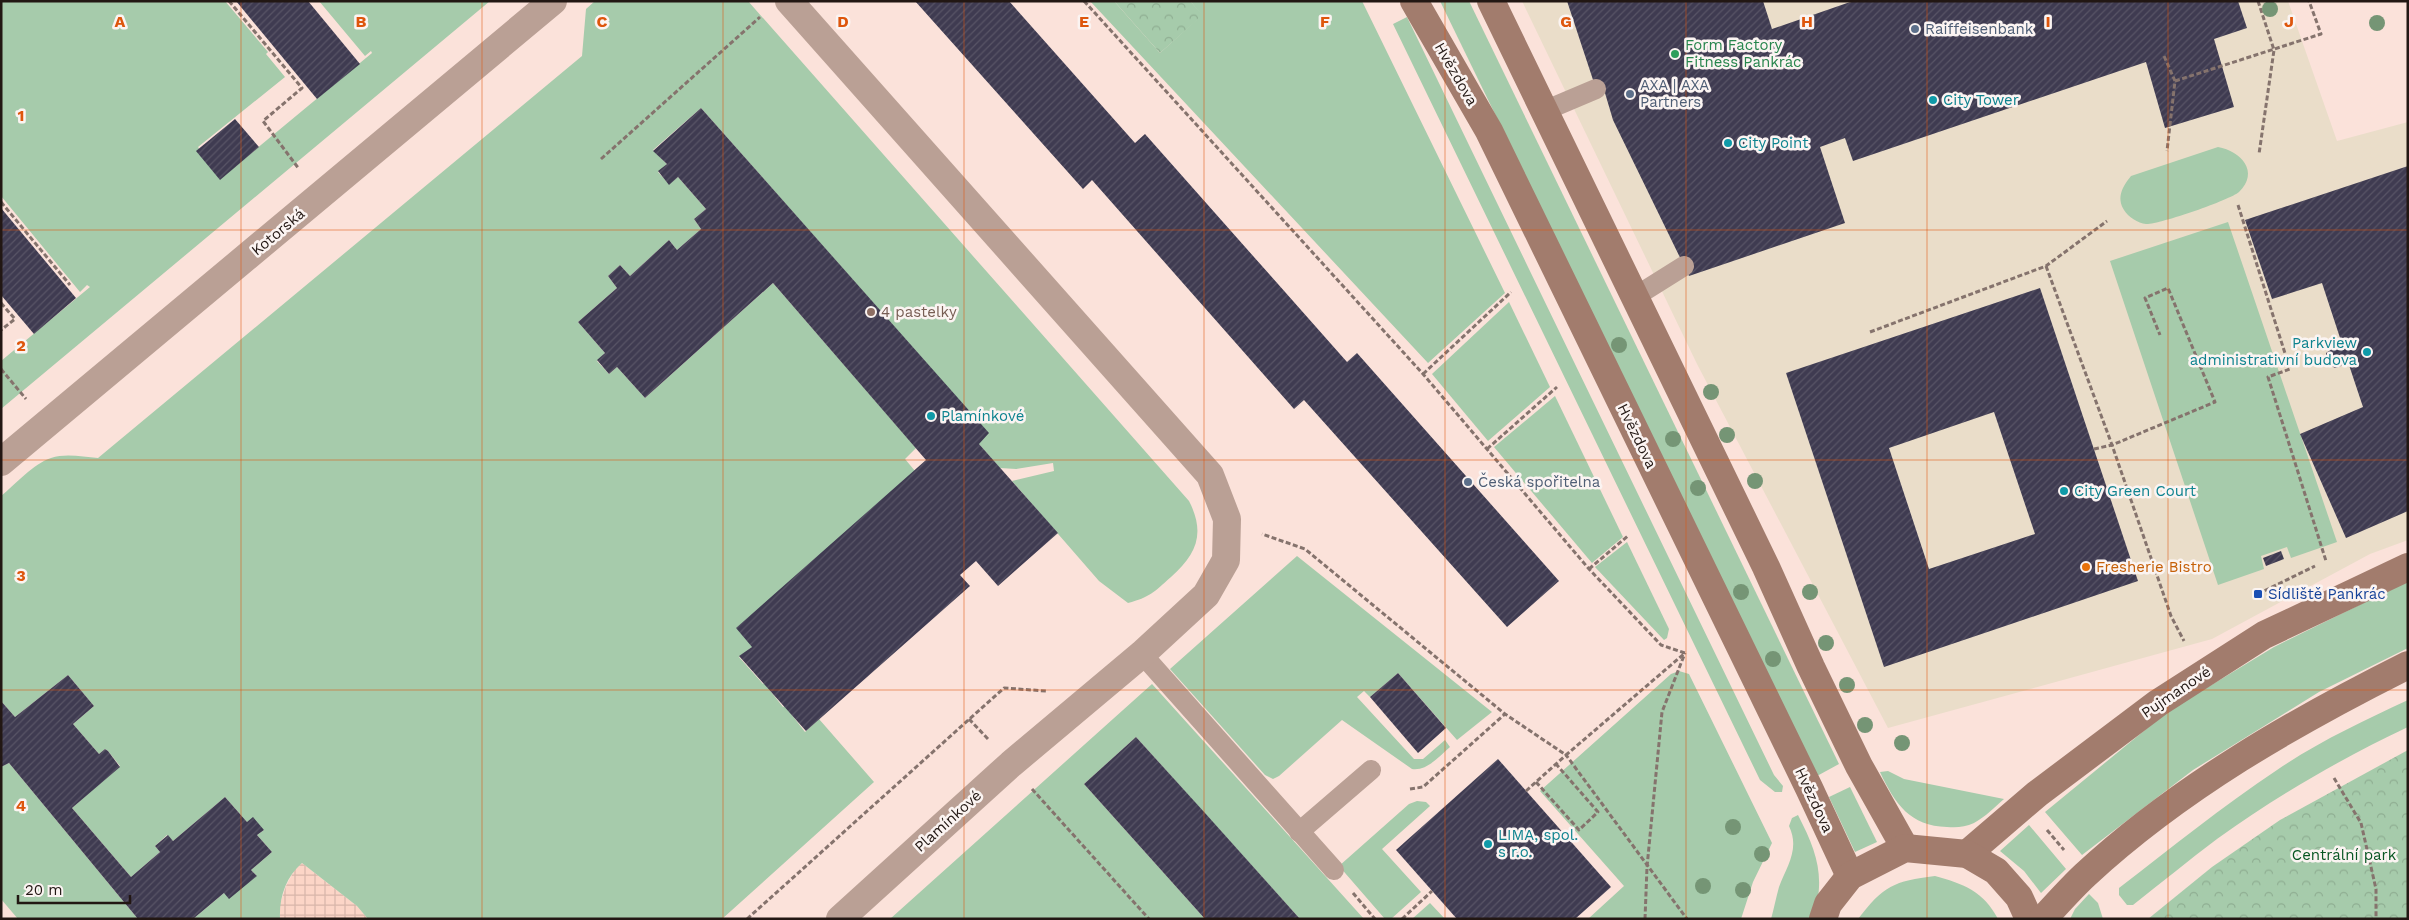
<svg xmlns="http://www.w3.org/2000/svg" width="2409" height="920" viewBox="0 0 2409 920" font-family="'Work Sans',sans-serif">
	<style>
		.commercial { fill: #eaddc9 }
		.industrial { fill: url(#industrial-grid) }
		.green { fill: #a6cbab }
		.park { fill: url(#park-crowns) }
		.building { fill: url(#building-hatch); fill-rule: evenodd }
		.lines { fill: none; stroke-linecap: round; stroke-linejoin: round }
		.path { stroke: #85736d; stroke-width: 3; stroke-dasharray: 5 2.5; stroke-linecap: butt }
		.lane { stroke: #baa095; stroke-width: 20 }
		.street { stroke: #baa095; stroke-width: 28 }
		.secondary { stroke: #a27c6d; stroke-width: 28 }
		.tree { fill: #759575 }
		.grid { fill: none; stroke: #de560c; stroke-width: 1; stroke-opacity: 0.55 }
		.service-dot { fill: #5c6f8a; stroke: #fbf4f2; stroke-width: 2 }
		.leisure-dot { fill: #2e9e5b; stroke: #fbf4f2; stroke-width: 2 }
		.culture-dot { fill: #0f9aa8; stroke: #fbf4f2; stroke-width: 2 }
		.education-dot { fill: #8d6e63; stroke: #fbf4f2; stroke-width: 2 }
		.food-dot { fill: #e8710a; stroke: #fbf4f2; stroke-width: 2 }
		.transit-dot { fill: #1a4fb4; stroke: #fbf4f2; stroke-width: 2 }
		.labels { text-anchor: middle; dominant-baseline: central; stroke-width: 5; stroke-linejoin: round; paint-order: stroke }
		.service-label { font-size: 15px; fill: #4e5e75; stroke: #fbf4f2; text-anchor: start }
		.leisure-label { font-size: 15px; fill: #27864d; stroke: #fbf4f2; text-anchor: start }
		.street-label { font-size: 15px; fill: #221713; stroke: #fbf4f2 }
		.culture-label { font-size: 15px; fill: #0d838f; stroke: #fbf4f2; text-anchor: start }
		.education-label { font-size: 15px; fill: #785e54; stroke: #fbf4f2; text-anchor: start }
		.food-label { font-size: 15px; fill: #c56008; stroke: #fbf4f2; text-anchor: start }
		.transit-label { font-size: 15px; fill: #164399; stroke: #fbf4f2; text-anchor: start }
		.park-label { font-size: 15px; fill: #075622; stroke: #fbf4f2 }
		.grid-label { font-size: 16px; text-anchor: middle; font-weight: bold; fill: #de560c; stroke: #fbf4f2; stroke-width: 5; stroke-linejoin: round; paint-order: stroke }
	</style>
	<defs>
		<pattern id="industrial-grid" width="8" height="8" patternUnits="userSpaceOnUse" patternTransform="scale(1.25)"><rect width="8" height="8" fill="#fcd5c7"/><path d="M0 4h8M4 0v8" fill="none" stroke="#d8b6aa"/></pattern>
		<pattern id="park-crowns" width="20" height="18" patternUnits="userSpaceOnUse" patternTransform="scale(1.25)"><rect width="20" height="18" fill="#a6cbab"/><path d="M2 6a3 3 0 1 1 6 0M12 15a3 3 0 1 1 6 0" fill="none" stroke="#8fae92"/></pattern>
		<pattern id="building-hatch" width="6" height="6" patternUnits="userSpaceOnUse" patternTransform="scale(1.25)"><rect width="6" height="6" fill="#3f3b51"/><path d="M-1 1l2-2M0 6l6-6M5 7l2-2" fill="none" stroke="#585466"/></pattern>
	</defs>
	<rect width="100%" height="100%" fill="#fbe2da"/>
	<path class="commercial" d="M1522,1H2288L2337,141L2408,122V540L2370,554L2212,639L1888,728L1697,364Z"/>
	<path class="industrial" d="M302,863L357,906L368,919H280L279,907L286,886L295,869Z"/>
	<g class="green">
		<path d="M1,1H225L268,52L266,54L285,77L198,147L220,179L372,53L371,51L365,56L319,1H490L1,409V361L90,287L87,285L80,292L1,196Z"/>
		<path d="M595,1H748L1189,501C1206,534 1196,555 1171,577C1153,593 1150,597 1128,603L1099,581L1012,481L1054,471L1053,463L1016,469L1000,468L978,443L988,433L701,108L653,150L667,164L658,172L669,184L678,177L706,209L694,219L701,229L677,250L669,240L630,276L620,265L608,276L617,288L578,322L605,353L597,361L609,374L617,367L645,398L773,283L916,448L905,459L915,471L752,647L739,657L763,684L764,683L783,707L785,706L805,732L819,719L874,782L722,919H368L357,906L302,863C286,877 279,897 280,919H193L224,893L256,875L251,870L272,852L257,835L264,830L247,822L225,797L173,841L167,835L155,846L160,852L131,877L72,808L120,766L108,751L105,749L99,754L73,724L94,706L68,675L15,717L1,701V496C16,484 33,464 51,458C66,453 83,457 98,458L582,56L586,9Z"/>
		<path d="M1090,1H1114L1160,53L1202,15L1190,1H1362L1505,293L1428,363Z"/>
		<path d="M1440,1H1469L1839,764L1817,776Z"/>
		<path d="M1407,17L1774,775L1783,786L1782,792H1775L1760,780L1393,24Z"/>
		<path d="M2218,147C2241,151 2260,172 2239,192C2230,200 2158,225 2146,224C2138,223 2128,217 2124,210C2116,197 2123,186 2131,176Z"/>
		<path d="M2228,222L2337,542L2291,558L2287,547L2261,556L2264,569L2218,585L2110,261Z"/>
		<path d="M1509,302L1550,387L1488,441L1432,374Z"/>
		<path d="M1555,396L1623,537L1592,563L1494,447Z"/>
		<path d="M1627,542L1669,629L1667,638L1664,640L1595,567Z"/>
		<path d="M1297,556L1492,712L1457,740L1398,673L1370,697L1364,691L1357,697L1414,759H1423L1445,740L1450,747C1439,756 1428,771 1412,769L1342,720L1279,776L1273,779L1265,775L1170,669Z"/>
		<path d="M2408,581V648L2319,692L2193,770L2082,855L2045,812L2167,712L2274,647Z"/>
		<path d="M1679,671L1689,674L1772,843L1753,882L1741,919H1588L1624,886L1540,791L1671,674Z"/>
		<path d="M1152,684L1364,919H1300L1136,737L1084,784L1205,919H890Z"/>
		<path d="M2408,700V727C2342,758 2277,796 2217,839C2189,860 2161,883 2133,905H2127L2119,895V888C2171,848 2223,806 2277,770C2318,742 2363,721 2408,700Z"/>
		<path d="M9,763L138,919H18L1,899V767Z"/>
		<path d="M1888,771L1904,779L2004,799C1995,807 1985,817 1974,823C1965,827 1957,828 1947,827C1910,826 1895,804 1880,772Z"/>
		<path d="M1850,787L1877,842L1855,852L1829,797Z"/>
		<path d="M1417,801L1426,802L1430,806L1382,849L1421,892L1391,919H1385L1339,866L1409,804Z"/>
		<path d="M1798,815C1817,852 1826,877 1813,919H1771C1774,908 1776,898 1779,887C1787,866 1800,849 1789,826L1792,818Z"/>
		<path d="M2029,825L2066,869L2041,893L2024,871L2000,851Z"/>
		<path d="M1935,876C1964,884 1983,891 1998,919H1858C1883,886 1894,881 1935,876Z"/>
		<path d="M2089,894L2098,903L2103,919H2070L2075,909Z"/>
		<path d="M1430,903L1445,919H1412Z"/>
	</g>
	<g class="park">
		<path d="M1114,1H1190L1203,15L1160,53Z"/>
		<path d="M2408,750V919H2148L2212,867L2280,820Z"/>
	</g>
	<g class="building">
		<path d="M236,1H308L360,64L317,99Z"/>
		<path d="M915,1H1009L1135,143L1145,134L1347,362L1357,353L1559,581L1507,627L1304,400L1294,409L1092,180L1083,189Z"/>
		<path d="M1567,1H1763L1772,29L1853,1H2238L2247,28L2214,39L2234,107L2165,128L2146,62L1853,161L1845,138L1820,147L1845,223L1689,276L1613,120L1605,93L1598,95Z"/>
		<path d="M701,108L989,433L979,444L1058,533L998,586L976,561L960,575L970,586L806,731L739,656L752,647L736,628L926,460L773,283L645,398L617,367L609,374L597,360L605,353L578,322L617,288L608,276L620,265L630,276L669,240L677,250L701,229L694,219L706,209L678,177L669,185L658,171L667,164L653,151Z"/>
		<path d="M235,119L259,147L220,180L196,151Z"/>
		<path d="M2408,166V511L2346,538L2300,434L2363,407L2347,359L2341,366L2335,368L2328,364L2326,359V353L2333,348L2344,350L2322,283L2272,299L2245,220Z"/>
		<path d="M1,208L76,298L34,334L1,295Z"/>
		<path d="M2040,288L2138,581L1884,667L1786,373ZM1994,412L2035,534L1929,569L1889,448Z"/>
		<path d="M2281,551L2284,559L2266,566L2263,558Z"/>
		<path d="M1398,673L1446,728L1418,753L1370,697Z"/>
		<path d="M68,675L94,706L73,724L99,754L105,749L108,751L120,767L72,808L131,877L160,852L155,846L168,835L173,841L225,797L247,822L253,817L264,830L257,835L272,852L251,870L257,876L229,899L224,893L193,919H138L9,763L1,767V701L15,717Z"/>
		<path d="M1136,737L1205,813L1300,919H1205L1084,784Z"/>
		<path d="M1498,759L1611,887L1575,919H1457L1396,850Z"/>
	</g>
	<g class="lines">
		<g class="path">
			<path d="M229,1L302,88L263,121L299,169"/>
			<path d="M1084,1L1423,374L1589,569L1661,645L1685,653L1566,755L1505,714L1305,549L1262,534"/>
			<path d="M1850,1L1851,2"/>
			<path d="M2258,1L2274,50L2259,154"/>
			<path d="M2164,56L2175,81L2167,151"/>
			<path d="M2175,81L2321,34L2309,1"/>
			<path d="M601,159L760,17"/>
			<path d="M1,202L70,285"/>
			<path d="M2238,205L2290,369L2268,377L2326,561"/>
			<path d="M2046,266L2112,445L2171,616L2184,641"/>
			<path d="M1,303L15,319L1,330"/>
			<path d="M1870,332L2046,266L2107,221"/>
			<path d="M1,369L26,399"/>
			<path d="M1423,374L1511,292"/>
			<path d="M1487,449L1557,387"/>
			<path d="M2094,449L2112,445L2215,402L2168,288L2145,298L2160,335"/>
			<path d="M1589,569L1629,535"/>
			<path d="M2258,594L2315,566"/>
			<path d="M969,719L988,739"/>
			<path d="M2334,778L2361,823L2376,889V919"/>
			<path d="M1536,782L1579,830L1598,812L1556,764"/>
			<path d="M1032,789L1149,919"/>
			<path d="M1410,789L1423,787L1505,714"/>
			<path d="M1526,791L1566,755L1687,919"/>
			<path d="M2047,830L2064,850"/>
			<path d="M1353,893L1375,919"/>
			<path d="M747,919L1004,688L1046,691"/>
			<path d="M1402,919L1432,891"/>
			<path d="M1645,919L1647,867L1662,712L1685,653"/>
		</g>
		<g class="lane">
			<path d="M1544,111L1596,89"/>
			<path d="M1633,298L1684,266"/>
			<path d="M1142,654L1334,870"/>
			<path d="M1299,832L1371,770"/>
		</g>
		<g class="street">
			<path d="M789,1L1210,475L1227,519L1226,560L1206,595L1142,654L1011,764L840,919"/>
			<path d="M1,462L553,1"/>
		</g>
		<g class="secondary">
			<path d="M1414,1L1489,131L1809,788L1850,876"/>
			<path d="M1491,1L1766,567L1811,667L1859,766L1905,848"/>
			<path d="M1967,854L2037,794L2158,703L2264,635L2408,567"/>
			<path d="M1823,919L1828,904L1850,876L1905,848L1967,854L1996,871L2019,897L2029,919"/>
			<path d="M2043,919C2057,904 2070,889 2085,875C2179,788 2294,722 2408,665"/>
		</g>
	</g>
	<g class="tree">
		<circle cx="2270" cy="9" r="8"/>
		<circle cx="2377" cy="23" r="8"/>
		<circle cx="1619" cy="345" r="8"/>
		<circle cx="1711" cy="392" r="8"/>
		<circle cx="1727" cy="435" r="8"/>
		<circle cx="1673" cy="439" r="8"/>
		<circle cx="1755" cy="481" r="8"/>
		<circle cx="1698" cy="488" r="8"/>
		<circle cx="1741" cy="592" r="8"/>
		<circle cx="1810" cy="592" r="8"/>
		<circle cx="1826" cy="643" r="8"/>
		<circle cx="1773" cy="659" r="8"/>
		<circle cx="1847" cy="685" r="8"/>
		<circle cx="1865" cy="725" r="8"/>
		<circle cx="1902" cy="743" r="8"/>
		<circle cx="1733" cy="827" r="8"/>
		<circle cx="1762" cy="854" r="8"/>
		<circle cx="1703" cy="886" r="8"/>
		<circle cx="1743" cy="890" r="8"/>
	</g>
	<path class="grid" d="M241,1V919M482,1V919M723,1V919M964,1V919M1204,1V919M1445,1V919M1686,1V919M1927,1V919M2168,1V919M1,230H2408M1,460H2408M1,690H2408"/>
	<g class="service-dot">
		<circle cx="1915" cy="29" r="5"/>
		<circle cx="1630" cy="94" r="5"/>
		<circle cx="1468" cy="482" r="5"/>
	</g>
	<circle class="leisure-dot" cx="1675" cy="54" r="5"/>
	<g class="culture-dot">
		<circle cx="1933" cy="100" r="5"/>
		<circle cx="1728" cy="143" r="5"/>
		<circle cx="2367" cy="352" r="5"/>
		<circle cx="931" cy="416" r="5"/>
		<circle cx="2064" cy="491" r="5"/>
		<circle cx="1488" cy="844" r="5"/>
	</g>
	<circle class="education-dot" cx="871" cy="312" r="5"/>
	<circle class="food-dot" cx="2086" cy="567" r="5"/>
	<rect class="transit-dot" x="2253" y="589" width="10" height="10" rx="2.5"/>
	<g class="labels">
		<g class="service-label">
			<text x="1925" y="29">Raiffeisenbank</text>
			<text x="1640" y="85">AXA | AXA<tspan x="1640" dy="17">Partners</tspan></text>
			<text x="1478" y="482">Česká spořitelna</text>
		</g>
		<g class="leisure-label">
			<text x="1685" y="45">Form Factory<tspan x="1685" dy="17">Fitness Pankrác</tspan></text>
		</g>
		<g class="street-label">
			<text transform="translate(1456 74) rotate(60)">Hvězdova</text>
			<text transform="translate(278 232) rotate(-40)">Kotorská</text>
			<text transform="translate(1637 436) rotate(64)">Hvězdova</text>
			<text transform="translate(2176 692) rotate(-34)">Pujmanové</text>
			<text transform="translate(1814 800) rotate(65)">Hvězdova</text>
			<text transform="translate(948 821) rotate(-42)">Plamínkové</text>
		</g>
		<g class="culture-label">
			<text x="1943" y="100">City Tower</text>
			<text x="1738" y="143">City Point</text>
			<text x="2357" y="343" text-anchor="end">Parkview<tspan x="2357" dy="17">administrativní budova</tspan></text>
			<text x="941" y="416">Plamínkové</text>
			<text x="2074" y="491">City Green Court</text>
			<text x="1498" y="835">LIMA, spol.<tspan x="1498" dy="17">s r.o.</tspan></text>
		</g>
		<g class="education-label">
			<text x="881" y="312">4 pastelky</text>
		</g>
		<g class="food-label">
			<text x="2096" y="567">Fresherie Bistro</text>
		</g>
		<g class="transit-label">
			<text x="2268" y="594">Sídliště Pankrác</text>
		</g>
		<g class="park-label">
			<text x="2344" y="855">Centrální park</text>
		</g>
	</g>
	<g class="grid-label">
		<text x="120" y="27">A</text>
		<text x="361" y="27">B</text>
		<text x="602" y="27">C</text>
		<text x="843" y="27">D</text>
		<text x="1084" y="27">E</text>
		<text x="1325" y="27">F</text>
		<text x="1566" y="27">G</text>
		<text x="1807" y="27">H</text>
		<text x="2048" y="27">I</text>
		<text x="2289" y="27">J</text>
		<text x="21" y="121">1</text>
		<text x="21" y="351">2</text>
		<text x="21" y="581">3</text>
		<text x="21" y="811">4</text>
	</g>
	<rect width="2409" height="920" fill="none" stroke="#221713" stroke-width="5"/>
	<path d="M18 895v8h112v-8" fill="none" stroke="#221713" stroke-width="2.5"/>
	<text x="25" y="895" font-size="15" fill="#221713" stroke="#fbf4f2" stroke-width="4" paint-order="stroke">20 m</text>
</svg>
